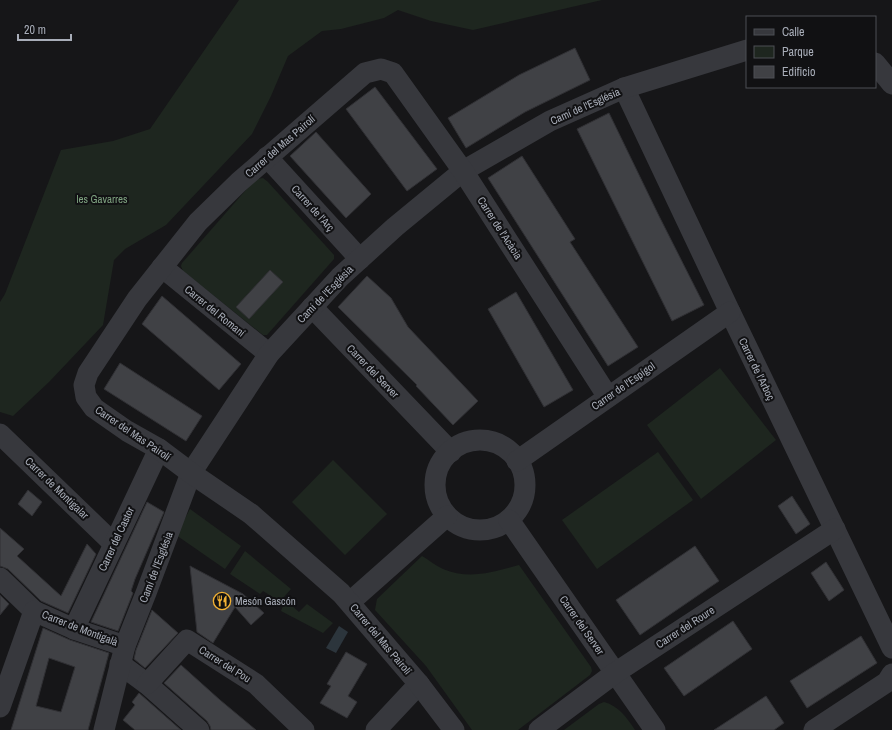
<svg xmlns="http://www.w3.org/2000/svg" width="892" height="730" viewBox="0 0 892 730" font-family="'Archivo Narrow',sans-serif">
	<style>
		.green { fill: #1e261f }
		.water { fill: #2c353c }
		.building { fill: #404145; stroke: #303034; fill-rule: evenodd }
		.lines { fill: none; stroke-linecap: round; stroke-linejoin: round }
		.street { stroke: #37383d; stroke-width: 21 }
		.labels { text-anchor: middle; dominant-baseline: central; stroke-width: 4; stroke-linejoin: round; paint-order: stroke }
		.street-label { font-size: 11px; fill: #a8adb8; stroke: #111113 }
		.park-label { font-size: 11px; fill: #7fa381; stroke: #111113 }
		.poi-label { font-size: 11px; fill: #a8adb8; stroke: #111113; text-anchor: start }
	</style>
	<rect width="100%" height="100%" fill="#161618"/>
	<g class="green">
		<path d="M239,0H602L473,30L431,21L398,10L384,18L341,29L322,31L288,56L271,96L252,134L166,225L125,249L114,260L103,325L49,382L13,416L0,412V302L5,294L61,150L113,141L150,129Z"/>
		<path d="M263,178L268,182L334,255V259L267,335H263L183,271L181,266L182,263L252,183L257,179Z"/>
		<path d="M720,368L776,440L701,499L647,425Z"/>
		<path d="M658,452L693,500L597,569L562,520Z"/>
		<path d="M333,460L387,514L345,555L292,502Z"/>
		<path d="M190,509L241,546L225,569L176,535Z"/>
		<path d="M245,551L291,589L283,598L299,612L307,604L333,623L323,633L281,611L283,606V603L263,591L260,594L230,574Z"/>
		<path d="M422,556C429,560 436,566 443,569C469,580 494,572 519,565L591,667L592,671L590,675L518,730H472L426,666L375,610L377,599Z"/>
		<path d="M604,702C619,706 627,718 635,730H564L599,704Z"/>
	</g>
	<path class="water" d="M339,626L348,632L336,653L326,648Z"/>
	<g class="building">
		<path d="M575,48L590,80L525,112L466,148L448,118L519,75Z"/>
		<path d="M375,87L437,169L407,191L346,109Z"/>
		<path d="M609,113L658,214L704,305L672,321L577,129Z"/>
		<path d="M316,132L371,194L346,218L290,156Z"/>
		<path d="M522,156L575,239L570,242L638,347L608,366L488,178Z"/>
		<path d="M270,270L283,282L249,319L236,307Z"/>
		<path d="M367,276L391,298L408,327L478,401L453,425L416,386L417,385L338,307Z"/>
		<path d="M516,292L573,390L544,407L488,309Z"/>
		<path d="M162,296L241,364L219,390L142,324Z"/>
		<path d="M120,363L202,416L186,441L104,389Z"/>
		<path d="M28,490L42,502L32,516L18,504Z"/>
		<path d="M792,496L810,524L796,534L778,506Z"/>
		<path d="M147,502L164,512L135,579L131,591L133,593L118,631L91,622Z"/>
		<path d="M0,528L24,549L17,556L61,596L87,544L96,554L68,613L41,601L8,569L0,566Z"/>
		<path d="M695,546L719,581L640,635L616,600Z"/>
		<path d="M826,562L844,590L829,601L811,573Z"/>
		<path d="M190,566L243,594L264,613L251,625L235,607L213,643L197,632Z"/>
		<path d="M0,595L9,604L0,615Z"/>
		<path d="M152,610L178,633L145,668L134,659L136,650Z"/>
		<path d="M733,621L752,649L684,696L664,668Z"/>
		<path d="M43,628L70,640L109,653L88,730H11ZM49,658L75,667L61,712L36,706Z"/>
		<path d="M861,636L877,663L807,708L790,681Z"/>
		<path d="M346,652L367,664L348,696L357,702L347,718L320,703L331,686L327,684Z"/>
		<path d="M181,665L220,700L256,730H211L210,726L207,721L164,683Z"/>
		<path d="M139,693L181,730H135L123,720L135,705L132,702Z"/>
		<path d="M766,696L784,723L774,730H714Z"/>
	</g>
	<g class="lines">
		<g class="street">
			<path d="M875,63L892,84"/>
			<path d="M624,88L730,312L892,648"/>
			<path d="M267,157L360,259"/>
			<path d="M162,267L269,354"/>
			<path d="M312,307L451,452"/>
			<path d="M0,434L114,544"/>
			<circle cx="480" cy="485" r="45"/>
			<path d="M517,461L730,312"/>
			<path d="M509,520L655,730"/>
			<path d="M0,578L34,611L74,629L125,646"/>
			<path d="M350,602L447,516"/>
			<path d="M74,629L159,449"/>
			<path d="M120,664L147,684L199,730"/>
			<path d="M147,684L187,640L256,684L304,730"/>
			<path d="M0,707L34,611"/>
			<path d="M104,730L125,646L146,593L191,473L269,354L340,277L395,227L463,171L550,121L624,88L747,50"/>
			<path d="M376,730L419,684"/>
			<path d="M454,730L419,684L341,593L251,514L191,473L159,449L127,431L94,408L86,397L84,385L88,373L137,299L198,222L239,182L365,73L381,69L393,73L463,171L608,397"/>
			<path d="M539,730L615,673L835,529"/>
			<path d="M814,730L887,682L892,674"/>
		</g>
	</g>
	<defs>
		<symbol id="restaurant-ring" viewBox="-11 -11 22 22"><circle r="9.5" fill="#111113" stroke="#f2b134" stroke-width="1.5"/><path d="M-5-6h1v4h1v-4h1v4h1v-4h1v5L-1.5 .5V6h-2V.5L-5-1ZM5-6V6H3V1.5H1.5Q1.5-4 5-6Z" fill="#f2b134"/></symbol>
	</defs>
	<g fill-rule="evenodd">
		<use href="#restaurant-ring" x="212" y="591" width="20" height="20"/>
	</g>
	<g class="labels">
		<g class="street-label">
			<text transform="translate(585 106) rotate(-24)">Camí de l'Església</text>
			<text transform="translate(280 146) rotate(-41)">Carrer del Mas Pairolí</text>
			<text transform="translate(313 208) rotate(48)">Carrer de l'Arç</text>
			<text transform="translate(500 228) rotate(57)">Carrer de l'Acàcia</text>
			<text transform="translate(325 294) rotate(-46)">Camí de l'Església</text>
			<text transform="translate(215 311) rotate(39)">Carrer del Romaní</text>
			<text transform="translate(757 369) rotate(64)">Carrer de l'Arboç</text>
			<text transform="translate(373 371) rotate(46)">Carrer del Server</text>
			<text transform="translate(623 386) rotate(-35)">Carrer de l'Espígol</text>
			<text transform="translate(133 433) rotate(34)">Carrer del Mas Pairolí</text>
			<text transform="translate(57 488) rotate(44)">Carrer de Montigalar</text>
			<text transform="translate(116 539) rotate(-65)">Carrer del Castor</text>
			<text transform="translate(156 567) rotate(-69)">Camí de l'Església</text>
			<text transform="translate(582 625) rotate(55)">Carrer del Server</text>
			<text transform="translate(685 627) rotate(-33)">Carrer del Roure</text>
			<text transform="translate(80 628) rotate(21)">Carrer de Montigalà</text>
			<text transform="translate(381 639) rotate(50)">Carrer del Mas Pairolí</text>
			<text transform="translate(225 664) rotate(32)">Carrer del Pou</text>
		</g>
		<g class="park-label">
			<text x="102" y="199">les Gavarres</text>
		</g>
		<g class="poi-label">
			<text x="235" y="601">Mesón Gascón</text>
		</g>
	</g>
	<rect x="746" y="16" width="130" height="72" fill="#111113" stroke="#4d4f55"/>
	<rect x="754" y="29" width="20" height="6" fill="#37383d" stroke="#4d4f55"/>
	<text x="782" y="36" font-size="12" fill="#a8adb8">Calle</text>
	<rect x="754" y="46" width="20" height="12" fill="#1e261f" stroke="#4d4f55"/>
	<text x="782" y="56" font-size="12" fill="#a8adb8">Parque</text>
	<rect x="754" y="66" width="20" height="12" fill="#404145" stroke="#4d4f55"/>
	<text x="782" y="76" font-size="12" fill="#a8adb8">Edificio</text>
	<path d="M18 34v6h53v-6" fill="none" stroke="#a8adb8" stroke-width="2"/>
	<text x="24" y="34" font-size="12" fill="#a8adb8" stroke="#111113" stroke-width="3" paint-order="stroke">20 m</text>
</svg>
